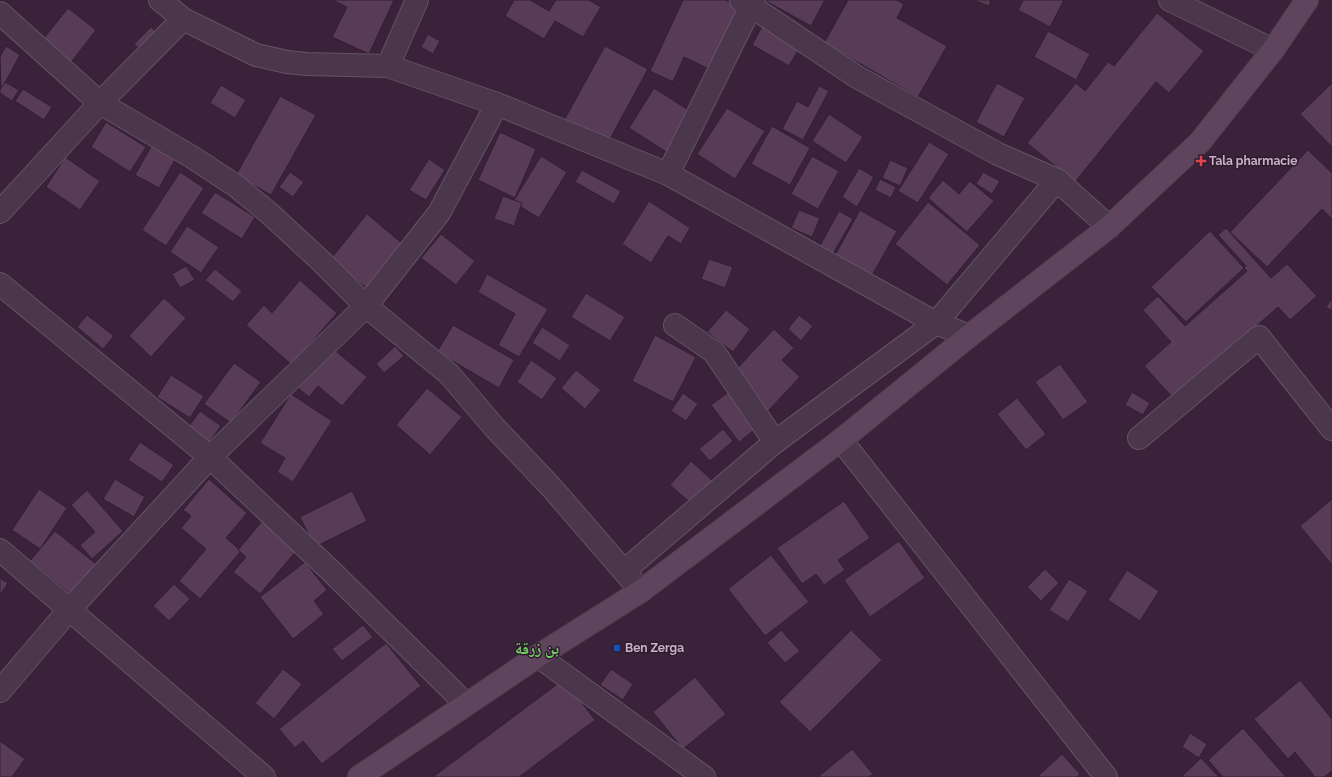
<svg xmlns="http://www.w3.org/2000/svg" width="1332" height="777" viewBox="0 0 1332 777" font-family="Raleway,'Noto Naskh Arabic',sans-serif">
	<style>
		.building { fill: #583c57; stroke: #321e32 }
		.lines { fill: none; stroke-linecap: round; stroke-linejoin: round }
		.minor-casing { stroke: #665266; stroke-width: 24 }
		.secondary-casing { stroke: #544054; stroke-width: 24 }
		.minor { stroke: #4b374b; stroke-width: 22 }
		.secondary { stroke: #5e455d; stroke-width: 22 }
		.health-dot { fill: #e0444e; stroke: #301c30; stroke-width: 1.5 }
		.transit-dot { fill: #1a4fb4; stroke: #301c30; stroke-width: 1.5 }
		.labels { text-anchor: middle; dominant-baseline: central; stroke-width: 3; stroke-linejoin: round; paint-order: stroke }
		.poi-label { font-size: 12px; font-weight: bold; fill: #c7b2c6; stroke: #301c30; text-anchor: start }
		.district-label { font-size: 16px; font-weight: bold; fill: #74d163; stroke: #301c30 }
	</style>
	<rect width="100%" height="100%" fill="#3a233a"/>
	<g class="building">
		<path d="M332,0H394L369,54L332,37L347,7Z"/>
		<path d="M514,0H530L549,11L556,0H589L601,7L583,37L555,21L544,39L505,16Z"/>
		<path d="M683,0H726L739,6L709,69L684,57L673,82L650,71Z"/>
		<path d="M764,0H825L811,26Z"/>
		<path d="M848,0H896L904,4L897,18L947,46L918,97L824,43Z"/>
		<path d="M974,0H991L989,6Z"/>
		<path d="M1023,0H1064L1050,27L1018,10Z"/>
		<path d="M68,8L96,30L69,65L40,43Z"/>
		<path d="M1157,13L1204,51L1169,93L1156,82L1075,182L1027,143L1076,83L1085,91L1108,62L1114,66Z"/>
		<path d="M763,25L800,47L789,66L752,45Z"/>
		<path d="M151,27L160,36L144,53L134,44Z"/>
		<path d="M1048,31L1090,54L1076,80L1034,57Z"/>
		<path d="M428,34L440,41L433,54L421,47Z"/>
		<path d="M6,46L20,55L1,90L0,57Z"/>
		<path d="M605,46L648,69L605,148L562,124Z"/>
		<path d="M5,82L19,90L12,101L0,93V90Z"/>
		<path d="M997,83L1025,98L1004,137L976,122Z"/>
		<path d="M1332,83V147L1300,114Z"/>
		<path d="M221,85L246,100L235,118L210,103Z"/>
		<path d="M819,86L829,91L803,140L782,129L797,101L808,107Z"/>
		<path d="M654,88L693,113L668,153L629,128Z"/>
		<path d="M23,89L52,107L44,120L15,101Z"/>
		<path d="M280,96L316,115L271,195L236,175Z"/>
		<path d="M727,108L765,131L735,179L697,154Z"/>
		<path d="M829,114L863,137L846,163L812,141Z"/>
		<path d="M106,122L146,147L130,172L91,147Z"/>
		<path d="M772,126L810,148L790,185L751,164Z"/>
		<path d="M500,132L536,149L515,198L478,180Z"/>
		<path d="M929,142L949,154L918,203L898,191Z"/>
		<path d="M152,145L176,158L159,188L135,175Z"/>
		<path d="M1308,150L1332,173V219L1322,209L1267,267L1230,232Z"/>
		<path d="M541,156L567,172L539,218L513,202Z"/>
		<path d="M812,156L839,171L818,209L791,194Z"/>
		<path d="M65,157L100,181L80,210L46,187Z"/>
		<path d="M429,159L445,170L426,200L409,190Z"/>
		<path d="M890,160L908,168L900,186L882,178Z"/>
		<path d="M859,168L874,177L857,207L842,197Z"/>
		<path d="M582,170L621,191L614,204L575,182Z"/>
		<path d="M180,172L204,188L166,246L142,230Z"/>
		<path d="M290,172L304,182L293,197L279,187Z"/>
		<path d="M983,172L1000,181L992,194L976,184Z"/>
		<path d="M880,179L896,187L891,198L875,190Z"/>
		<path d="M943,180L959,194L970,181L994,201L967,232L928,198Z"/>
		<path d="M215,192L255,217L242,239L201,213Z"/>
		<path d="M503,196L522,203L514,226L494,219Z"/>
		<path d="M649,201L690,228L681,244L668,236L651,263L622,244Z"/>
		<path d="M928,202L980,245L947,285L895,244Z"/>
		<path d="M799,210L820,218L812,237L791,228Z"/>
		<path d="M860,210L897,231L870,279L833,259Z"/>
		<path d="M839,211L853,219L831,257L818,249Z"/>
		<path d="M367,214L404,245L368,289L330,260Z"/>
		<path d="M187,226L219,247L201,273L170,252Z"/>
		<path d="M1226,228L1271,278L1287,264L1317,296L1290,320L1278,307L1174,399L1144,366L1171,342L1143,310L1158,296L1185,326L1247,271L1244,268L1246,266L1218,235Z"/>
		<path d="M1210,231L1244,268L1186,322L1151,287Z"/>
		<path d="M441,234L475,261L456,285L421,258Z"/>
		<path d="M709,259L733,267L725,288L701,279Z"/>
		<path d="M186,266L195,280L180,288L172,274Z"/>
		<path d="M215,269L242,291L233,302L205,280Z"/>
		<path d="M487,274L548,309L519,357L498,345L515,314L478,292Z"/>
		<path d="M300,280L337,313L292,365L246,325L264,305L272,313Z"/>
		<path d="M586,293L625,317L610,341L571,317Z"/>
		<path d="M164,298L186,318L151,357L129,336Z"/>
		<path d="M1332,298V311L1326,307Z"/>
		<path d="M726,310L750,329L733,352L707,332Z"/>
		<path d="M87,315L114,336L103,349L77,327Z"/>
		<path d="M799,315L813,326L801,341L788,329Z"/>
		<path d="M453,325L514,360L499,388L437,352Z"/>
		<path d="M542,327L570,345L560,361L532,343Z"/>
		<path d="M774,329L794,348L782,360L800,377L768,411L730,376Z"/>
		<path d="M655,335L696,357L673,402L632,381Z"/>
		<path d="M395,346L404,356L384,373L376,364Z"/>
		<path d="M332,348L367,377L342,406L318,386L309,397L298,388Z"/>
		<path d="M531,360L557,378L542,400L517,382Z"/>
		<path d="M234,363L261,382L231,423L204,404Z"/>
		<path d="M1060,364L1088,402L1063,420L1035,382Z"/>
		<path d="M576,370L601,390L585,409L561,388Z"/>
		<path d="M171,375L204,396L190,418L157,397Z"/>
		<path d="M427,388L462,417L430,455L396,425Z"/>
		<path d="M731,390L759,426L739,442L711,405Z"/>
		<path d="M1132,392L1150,403L1143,415L1125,405Z"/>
		<path d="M683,393L698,404L686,421L671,411Z"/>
		<path d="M291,394L332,421L293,482L277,472L285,458L260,443Z"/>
		<path d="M1017,398L1046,434L1026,450L997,414Z"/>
		<path d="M200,411L221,426L208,444L187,429Z"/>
		<path d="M723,429L733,441L710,461L699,449Z"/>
		<path d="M140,442L174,465L162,482L128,460Z"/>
		<path d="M691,461L713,481L692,504L670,485Z"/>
		<path d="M115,479L145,497L134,517L103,499Z"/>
		<path d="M209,479L247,513L226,538L241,551L200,599L179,581L206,549L181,528L191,516L183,510Z"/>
		<path d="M39,489L67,508L40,549L12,530Z"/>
		<path d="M87,490L123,531L92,559L80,545L95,532L71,505Z"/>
		<path d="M352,491L367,521L315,547L300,517Z"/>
		<path d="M1332,499V565L1300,526Z"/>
		<path d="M844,501L870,538L838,560L845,570L824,585L816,574L802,584L777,548Z"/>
		<path d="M263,520L297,550L260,594L233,572L246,557L238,550Z"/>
		<path d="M55,531L96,564L70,594L30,561Z"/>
		<path d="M899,541L925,578L870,617L844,580Z"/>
		<path d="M771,555L809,602L765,636L728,589Z"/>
		<path d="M305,562L327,590L314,601L324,614L293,639L260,597Z"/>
		<path d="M1045,569L1059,583L1041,601L1027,587Z"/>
		<path d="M1127,570L1159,591L1140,621L1108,600Z"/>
		<path d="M0,578L8,583L0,595Z"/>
		<path d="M1069,579L1088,591L1068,622L1049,610Z"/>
		<path d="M174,584L190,599L169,621L153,606Z"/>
		<path d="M363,625L373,637L342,661L332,649Z"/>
		<path d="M781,630L800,651L785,663L767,643Z"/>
		<path d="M851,630L882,660L810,732L779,702Z"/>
		<path d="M386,643L421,686L322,764L303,741L295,748L279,729Z"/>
		<path d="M283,669L302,684L274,719L255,703Z"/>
		<path d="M611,669L633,684L623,700L600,685Z"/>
		<path d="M695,677L726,714L683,749L653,712Z"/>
		<path d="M564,679L595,720L519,777H433Z"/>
		<path d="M1300,680L1332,719V771L1324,777H1315L1295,752L1288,759L1254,719Z"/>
		<path d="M1243,728L1286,777H1223L1208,760Z"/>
		<path d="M1190,733L1207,744L1199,758L1182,747Z"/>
		<path d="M0,741L25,759L12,777H0Z"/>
		<path d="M852,749L873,774L869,777H818Z"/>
		<path d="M1062,754L1080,774L1077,777H1037Z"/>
		<path d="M1201,758L1219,777H1181Z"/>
	</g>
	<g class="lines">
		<defs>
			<g id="minor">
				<path d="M160,0L183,19L256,55L287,62L307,64L388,66L497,104L668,174L936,323L969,336"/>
				<path d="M741,0L751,6L857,77L998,154L1057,180L1109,227"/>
				<path d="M1170,0L1273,50"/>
				<path d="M0,13L100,103L192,157L236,186L269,213L322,262L366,306L449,374L495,428L552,488L641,591"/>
				<path d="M388,66L417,0"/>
				<path d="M668,174L754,0"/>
				<path d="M0,212L100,103L183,19"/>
				<path d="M0,284L210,457L332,572L466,704"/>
				<path d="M675,325L714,352L775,442"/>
				<path d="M1139,438L1259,337L1332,429"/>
				<path d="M841,440L1106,777"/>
				<path d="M0,550L264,777"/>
				<path d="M624,571L775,442L936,323L1057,180"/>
				<path d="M538,656L704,777"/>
				<path d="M0,691L69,610L210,457L366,306L439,213L497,104"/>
			</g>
			<path id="secondary" d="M359,777L538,656L641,591L841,440L969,336L1109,227L1200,142L1273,50L1307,0"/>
		</defs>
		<use href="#minor" class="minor-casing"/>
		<use href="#secondary" class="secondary-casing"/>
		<use href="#minor" class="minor"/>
		<use href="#secondary" class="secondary"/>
	</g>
	<path class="health-dot" d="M1199 155h4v4h4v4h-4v4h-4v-4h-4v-4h4z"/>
	<rect class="transit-dot" x="613" y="644" width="8" height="8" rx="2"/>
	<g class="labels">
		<g class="poi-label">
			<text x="1209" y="161">Tala pharmacie</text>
			<text x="625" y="648">Ben Zerga</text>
		</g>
		<g class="district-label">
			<text x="537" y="648">بن زرقة</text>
		</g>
	</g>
</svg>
